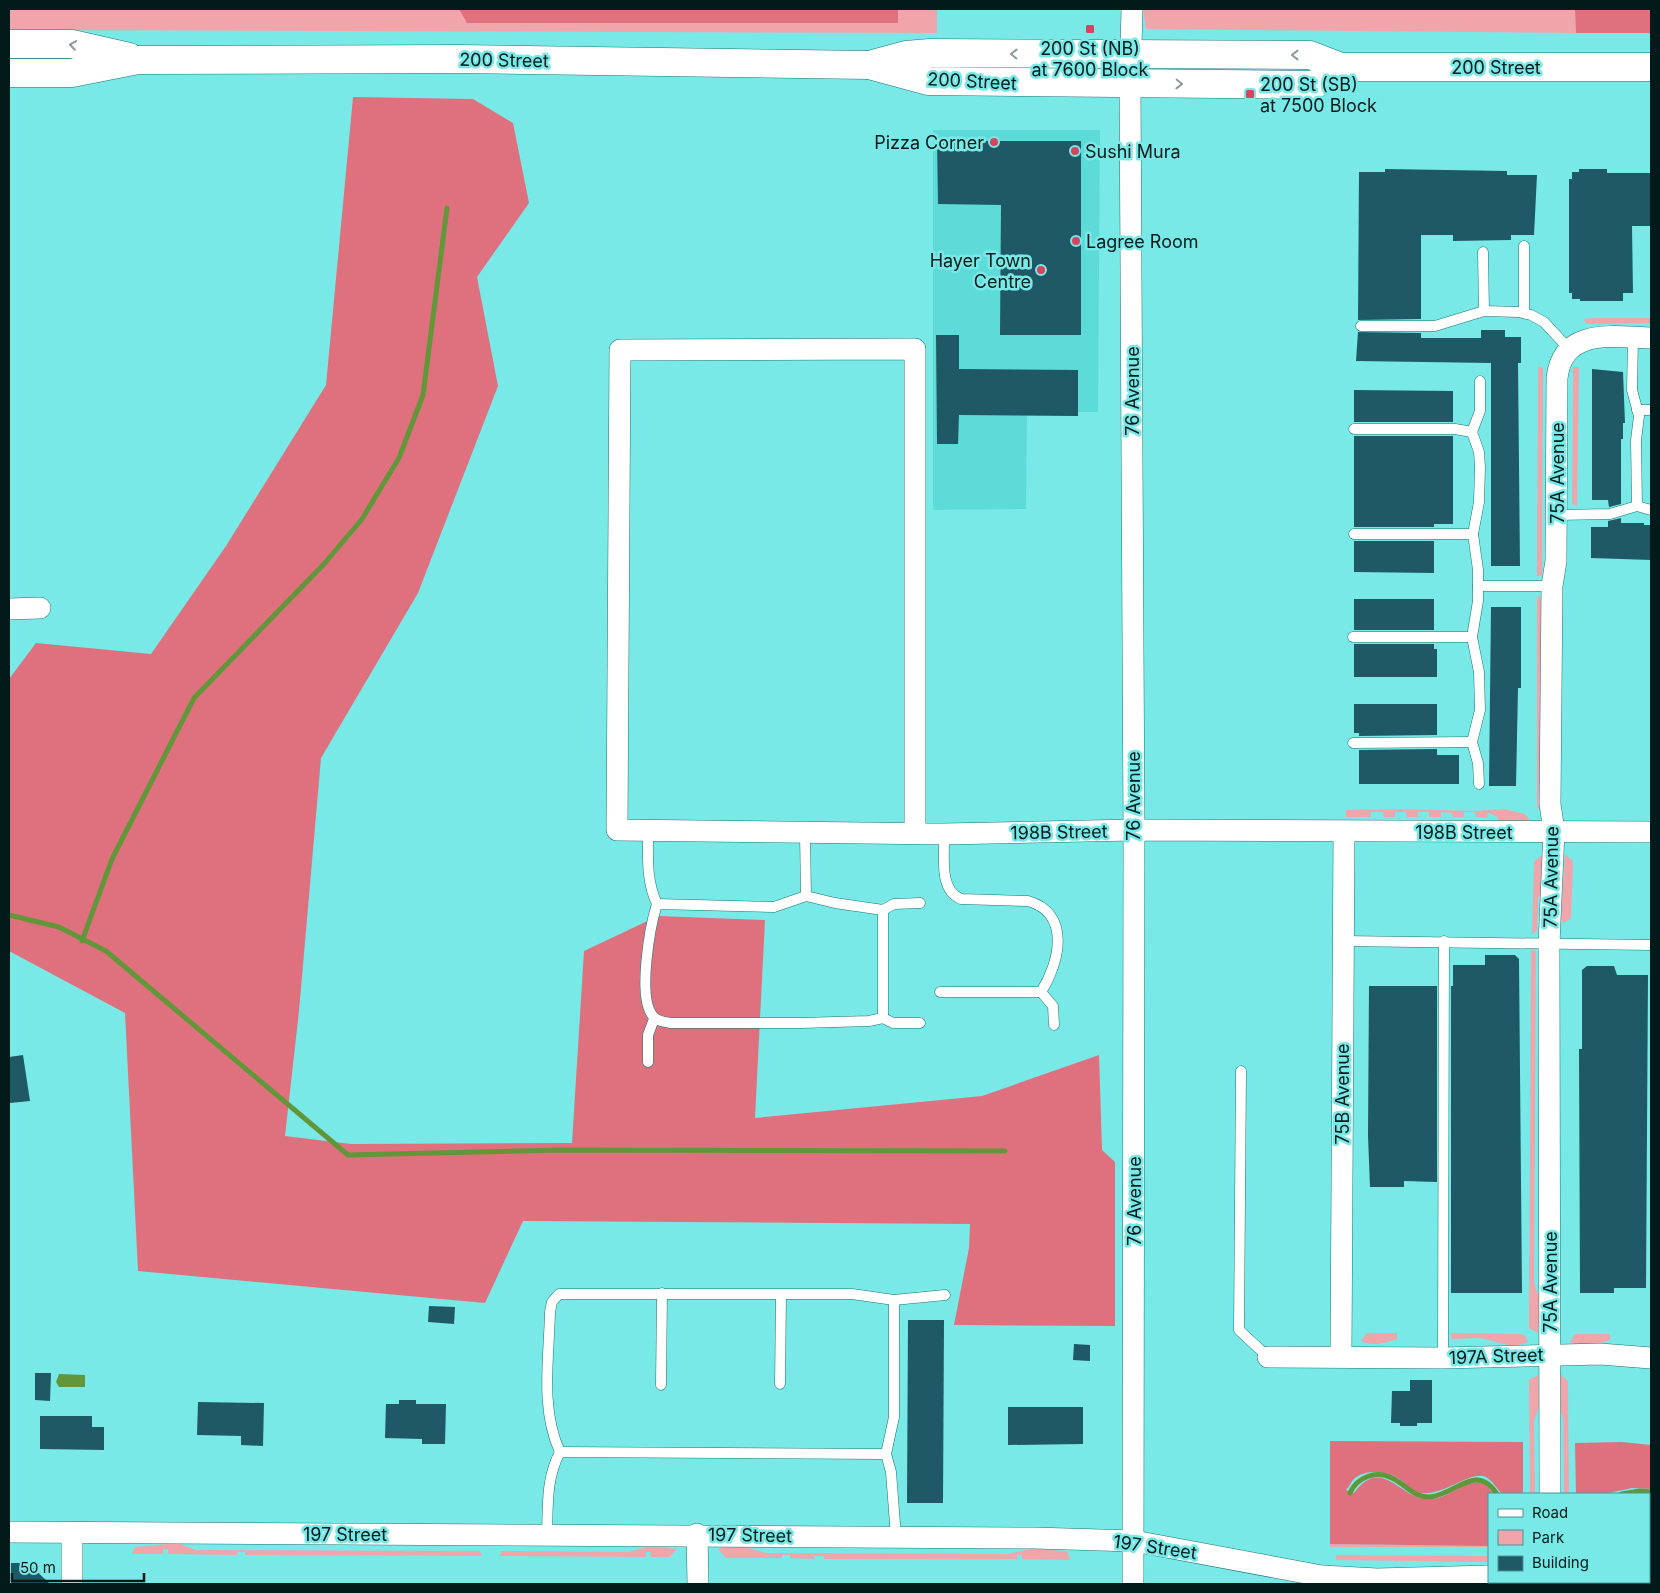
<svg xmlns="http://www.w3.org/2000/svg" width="1660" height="1593" viewBox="0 0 1660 1593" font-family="Inter,sans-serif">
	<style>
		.built { fill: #5ddbd9 }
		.green { fill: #f0a5ab }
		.forest { fill: #df717e }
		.water { fill: #629739 }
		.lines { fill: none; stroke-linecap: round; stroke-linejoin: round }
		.stream { stroke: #629739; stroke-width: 5 }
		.building { fill: #1f5965 }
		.lane-casing { stroke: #167776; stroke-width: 11 }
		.street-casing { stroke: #167776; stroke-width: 22 }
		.primary-casing { stroke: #167776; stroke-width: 29 }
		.lane { stroke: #fff; stroke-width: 10 }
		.street { stroke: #fff; stroke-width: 21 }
		.primary { stroke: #fff; stroke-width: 28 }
		.oneway { stroke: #8d9898 }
		.poi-dot { fill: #d5455f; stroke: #78e9e7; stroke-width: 2 }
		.labels { text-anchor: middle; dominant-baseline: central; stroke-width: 5; stroke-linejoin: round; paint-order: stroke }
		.poi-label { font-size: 18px; fill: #021a19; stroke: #78e9e7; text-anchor: start }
		.street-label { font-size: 18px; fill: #021a19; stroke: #78e9e7 }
	</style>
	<rect width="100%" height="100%" fill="#78e9e7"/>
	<path class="built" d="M933,130H1100L1098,412H1027L1026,509L933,510Z"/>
	<g class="green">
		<path d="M9,9H937V33L9,30Z"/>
		<path d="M1143,9H1575L1576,33L1146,29Z"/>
		<path d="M1595,318H1651V323L1586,324L1584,319Z"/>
		<path d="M1538,366L1543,368L1542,574L1537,577Z"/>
		<path d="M1573,367H1579L1577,506L1572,504Z"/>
		<path d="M1537,596L1542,598L1540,811L1537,806Z"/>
		<path d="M1403,809L1475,811L1504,809L1525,814L1531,821L1497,822L1498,817L1488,813L1487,818L1476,817L1475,812H1464V817H1453L1452,813L1441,812V817H1429V812H1418V817H1407L1406,812H1395V817H1384L1383,812H1371V817H1346V810Z"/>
		<path d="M1543,854V889L1538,899L1537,931L1532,934L1534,862Z"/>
		<path d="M1565,854L1573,861L1571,919L1563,923L1561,918Z"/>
		<path d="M1531,949L1536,952L1534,1282L1540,1301L1538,1333L1529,1328Z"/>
		<path d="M1367,1333H1397V1339C1384,1343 1375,1347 1361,1341Z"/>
		<path d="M1450,1333L1521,1334L1525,1335L1528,1342C1513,1349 1500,1343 1485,1339C1475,1337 1463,1339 1452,1339Z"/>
		<path d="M1575,1334H1610V1340C1598,1345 1582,1348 1570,1342Z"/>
		<path d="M1560,1374L1568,1381L1569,1494H1564L1563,1418L1558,1404Z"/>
		<path d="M1538,1375L1540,1403L1534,1422L1535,1494H1530L1529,1380Z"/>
		<path d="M178,1543L196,1550L480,1551L482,1556L245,1555V1552H238L237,1555L168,1554V1549H163V1554H132L135,1547Z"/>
		<path d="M1330,1544L1489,1546V1547H1330Z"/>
		<path d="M650,1546L677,1549L670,1557H651L650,1552H646V1557L499,1556L502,1551L629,1552Z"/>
		<path d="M726,1547H745L767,1553L1008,1554L1030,1549L1067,1551L1070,1560L1022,1559V1555L1017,1554V1559H824V1556H814V1559L790,1558V1555H782V1558H726L718,1549Z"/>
		<path d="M1336,1555L1489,1556V1562L1336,1560Z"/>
	</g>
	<g class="forest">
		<path d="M459,9H898V23H467Z"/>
		<path d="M1575,9H1651V33H1576Z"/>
		<path d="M353,97L473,99L513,123L529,203L477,277L498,386L418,593L321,758L299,1011L285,1136L351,1144L572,1143L584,951L658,916L765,920L755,1118L982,1096L1099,1055L1102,1150L1115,1162V1326L954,1325L969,1248L970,1224L523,1221L485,1303L138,1271L125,1013L9,951V679L36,643L151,654L226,546L326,385Z"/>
		<path d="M1330,1441L1523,1442V1494H1502C1497,1489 1493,1481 1486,1477C1471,1470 1444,1496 1421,1493C1413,1492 1406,1484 1399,1479C1389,1471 1366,1469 1355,1478C1352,1480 1349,1487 1346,1490L1354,1493C1383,1453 1402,1503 1432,1499C1449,1498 1467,1478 1484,1483L1494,1494H1489V1546L1330,1544Z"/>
		<path d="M1622,1442L1651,1445V1489L1632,1488L1604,1494H1576L1575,1443Z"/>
	</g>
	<path class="water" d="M59,1374L85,1375V1387H59L56,1382Z"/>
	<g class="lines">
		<g class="stream">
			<path d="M9,915L59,927L106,951L348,1155L558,1150L1005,1151"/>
			<path d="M82,941L112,859L194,698L324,564L362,519L399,458L423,395L447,208"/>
			<path d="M1350,1493C1357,1477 1376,1470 1392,1478C1405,1484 1414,1498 1430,1497C1457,1494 1476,1462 1497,1494"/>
			<path d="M1622,1494L1640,1491L1651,1492"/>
		</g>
	</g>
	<g class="building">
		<path d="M937,141H1081V335H1000L1001,205L938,204Z"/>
		<path d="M1385,169L1507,171V175H1537L1534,235H1511V240L1453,241V235H1421V319L1358,320L1359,172H1385Z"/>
		<path d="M1579,169H1607V173H1651V226H1632L1633,293H1623V301H1580V299H1572V293H1569V179H1572V172H1579Z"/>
		<path d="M1481,330H1505V337H1521V363H1518L1520,566H1491V363L1356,361L1358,332L1421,333V338H1481Z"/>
		<path d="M936,335H959V369L1078,370V416L959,415L958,444H937Z"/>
		<path d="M1592,369L1623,372L1625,423H1623V439H1621V504L1609,507L1608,500H1592Z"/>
		<path d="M1354,390L1453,391V422H1354Z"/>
		<path d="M1354,436H1453V524H1434V527H1354Z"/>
		<path d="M1621,518V523H1644V525H1651V560L1591,558V527H1608V521Z"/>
		<path d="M1354,541H1434V573L1354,572Z"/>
		<rect x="1354" y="599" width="80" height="31"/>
		<path d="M1491,607H1521V688H1518L1516,786H1489Z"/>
		<path d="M1354,644H1434V649H1437V677H1354Z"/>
		<path d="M1354,704H1437V735L1359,736V733H1354Z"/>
		<path d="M1437,749V755H1459V784H1359V750Z"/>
		<path d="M1485,955H1515L1519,959L1522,1293H1451V986H1453V965H1485Z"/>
		<path d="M1587,966H1614L1617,975H1648L1646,1288H1614V1293H1580L1579,1049H1582V970Z"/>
		<path d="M1369,986H1437V1182L1404,1181V1187H1370L1368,1136Z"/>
		<path d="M23,1055L30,1101L10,1103L9,1057Z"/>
		<path d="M429,1306L455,1307L454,1324L428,1322Z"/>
		<path d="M908,1320H944L943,1503H907Z"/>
		<path d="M1074,1344L1090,1345V1361L1073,1360Z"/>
		<path d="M35,1373H51L50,1401L35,1400Z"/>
		<path d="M1410,1380H1432V1423H1417V1426H1400V1423H1391L1392,1391H1410Z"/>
		<path d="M399,1400H416V1404H446L445,1444H422V1439L385,1438L386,1404H399Z"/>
		<path d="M198,1402L264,1403L263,1446L241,1445V1436L197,1435Z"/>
		<path d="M1008,1407H1083V1444L1008,1445Z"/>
		<path d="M40,1416H92V1427H104V1450L40,1449Z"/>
		<path d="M11,1563H28L50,1584H11Z"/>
	</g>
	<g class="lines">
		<defs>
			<g id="lane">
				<path d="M1483,252L1484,311"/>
				<path d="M1524,313V246"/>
				<path d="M1361,326H1435L1484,311L1519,312L1531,315L1544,322L1569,349"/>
				<path d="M1633,338L1632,390L1639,416L1636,440L1637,506"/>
				<path d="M1637,410H1651"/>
				<path d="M1354,429H1455L1472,432"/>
				<path d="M1557,515L1610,514L1637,506L1651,510"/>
				<path d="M1354,534H1473"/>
				<path d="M1478,586H1552"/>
				<path d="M1353,637H1472"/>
				<path d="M1353,743L1472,742"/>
				<path d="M1479,784L1478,763L1472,742L1480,710L1479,672L1472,637L1478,601V570L1473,534L1479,502L1480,467L1479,452L1472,432L1480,411V381"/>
				<path d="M648,831C648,857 646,880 657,904"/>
				<path d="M805,833L806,896L774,907L657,904C650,926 637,998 653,1016C656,1021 665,1022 671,1023H801L869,1021L883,1018L893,1023H920"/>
				<path d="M806,896L835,903L883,910"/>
				<path d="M1343,941L1651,945"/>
				<path d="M940,992H1041C1060,962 1071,913 1028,901L961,899C938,890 945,854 944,834"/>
				<path d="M1041,992L1053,1006L1054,1025"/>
				<path d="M883,1018V910L894,904L920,903"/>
				<path d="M648,1062V1035L654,1019"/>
				<path d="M1241,1071L1239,1330L1268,1357"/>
				<path d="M894,1300V1417L886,1454L891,1472L896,1537"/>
				<path d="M1443,1358L1444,941"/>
				<path d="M780,1384L781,1295"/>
				<path d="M661,1385L662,1293"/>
				<path d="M560,1452C540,1409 549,1358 550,1312L552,1302L559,1294H852L894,1300L945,1295"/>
				<path d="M547,1535C548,1506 546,1478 560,1452L886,1454"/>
			</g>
			<g id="street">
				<path d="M1132,9L1130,83L1134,830L1133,1584"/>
				<path d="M9,609L40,608"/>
				<path d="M915,833V349L620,350L617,830L944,834L1134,830L1651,832"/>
				<path d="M1341,1356L1344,832"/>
				<path d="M1268,1357L1443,1358L1600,1354L1651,1358"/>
				<path d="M1550,1494L1549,944L1554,831L1550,804L1552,586L1556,561L1557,378C1563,327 1613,337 1651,338"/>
				<path d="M9,1532L1034,1538L1134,1541L1322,1576L1377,1579L1489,1576"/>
				<path d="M697,1534L698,1584"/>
				<path d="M1649,1576H1651"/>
				<path d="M1549,1582V1584"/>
				<path d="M72,1584V1533"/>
			</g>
			<g id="primary">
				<path d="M9,44H72L129,57"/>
				<path d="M869,65L906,55L930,53L1310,55L1341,67H1651"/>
				<path d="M9,73H72L138,60L460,59L869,65L928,81L1314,85L1341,67"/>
			</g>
		</defs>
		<use href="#lane" class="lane-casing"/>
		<use href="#street" class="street-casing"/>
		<use href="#primary" class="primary-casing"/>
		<use href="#lane" class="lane"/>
		<use href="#street" class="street"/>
		<use href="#primary" class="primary"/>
	</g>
	<defs><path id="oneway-chevron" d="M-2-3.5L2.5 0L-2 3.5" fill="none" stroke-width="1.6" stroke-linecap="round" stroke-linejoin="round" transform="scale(1.25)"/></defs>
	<g class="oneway">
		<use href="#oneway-chevron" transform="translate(73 45) rotate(-172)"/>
		<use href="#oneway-chevron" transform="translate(1014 54) rotate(-179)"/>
		<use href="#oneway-chevron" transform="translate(1295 55) rotate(180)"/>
		<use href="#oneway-chevron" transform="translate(1179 84) rotate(1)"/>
	</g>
	<g class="poi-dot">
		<rect x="1085" y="24" width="10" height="10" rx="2.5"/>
		<rect x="1245" y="89" width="10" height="10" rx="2.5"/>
		<circle cx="994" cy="142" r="5"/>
		<circle cx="1075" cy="151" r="5"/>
		<circle cx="1076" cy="241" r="5"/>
		<circle cx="1041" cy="270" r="5"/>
	</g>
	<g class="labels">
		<g class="poi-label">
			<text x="1090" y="48" text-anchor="middle">200 St (NB)<tspan x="1090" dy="21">at 7600 Block</tspan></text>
			<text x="1260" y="84">200 St (SB)<tspan x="1260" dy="21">at 7500 Block</tspan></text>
			<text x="984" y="142" text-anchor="end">Pizza Corner</text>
			<text x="1085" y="151">Sushi Mura</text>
			<text x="1086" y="241">Lagree Room</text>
			<text x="1031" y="260" text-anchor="end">Hayer Town<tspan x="1031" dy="21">Centre</tspan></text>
		</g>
		<g class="street-label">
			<text transform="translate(504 60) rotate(1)">200 Street</text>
			<text x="1496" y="67">200 Street</text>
			<text transform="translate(972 81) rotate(3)">200 Street</text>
			<text transform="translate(1132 391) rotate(-90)">76 Avenue</text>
			<text transform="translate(1557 473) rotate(-90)">75A Avenue</text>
			<text transform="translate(1133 796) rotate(-90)">76 Avenue</text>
			<text transform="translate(1059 832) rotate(-1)">198B Street</text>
			<text x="1464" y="832">198B Street</text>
			<text transform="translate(1551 877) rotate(-89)">75A Avenue</text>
			<text transform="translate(1342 1094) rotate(-90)">75B Avenue</text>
			<text transform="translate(1134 1201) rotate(-90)">76 Avenue</text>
			<text transform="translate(1550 1282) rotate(-90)">75A Avenue</text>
			<text transform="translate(1496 1356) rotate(-2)">197A Street</text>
			<text x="345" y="1534">197 Street</text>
			<text transform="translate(750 1535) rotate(1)">197 Street</text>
			<text transform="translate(1155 1547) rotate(8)">197 Street</text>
		</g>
	</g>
	<rect width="1660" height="1593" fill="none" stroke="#021a19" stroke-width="20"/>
	<rect x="1488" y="1493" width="162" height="90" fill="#78e9e7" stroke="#499695"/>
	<rect x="1498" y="1509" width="25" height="8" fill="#ffffff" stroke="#499695"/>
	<text x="1532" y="1518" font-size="15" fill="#021a19">Road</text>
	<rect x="1498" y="1530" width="25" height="15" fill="#f0a5ab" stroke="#499695"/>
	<text x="1532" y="1543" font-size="15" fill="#021a19">Park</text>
	<rect x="1498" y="1556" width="25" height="15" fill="#1f5965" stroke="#499695"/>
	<text x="1532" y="1568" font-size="15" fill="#021a19">Building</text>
	<path d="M12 1573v8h132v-8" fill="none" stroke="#021a19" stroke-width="2.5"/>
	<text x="20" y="1573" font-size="15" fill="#021a19" stroke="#78e9e7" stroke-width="4" paint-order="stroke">50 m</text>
</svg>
